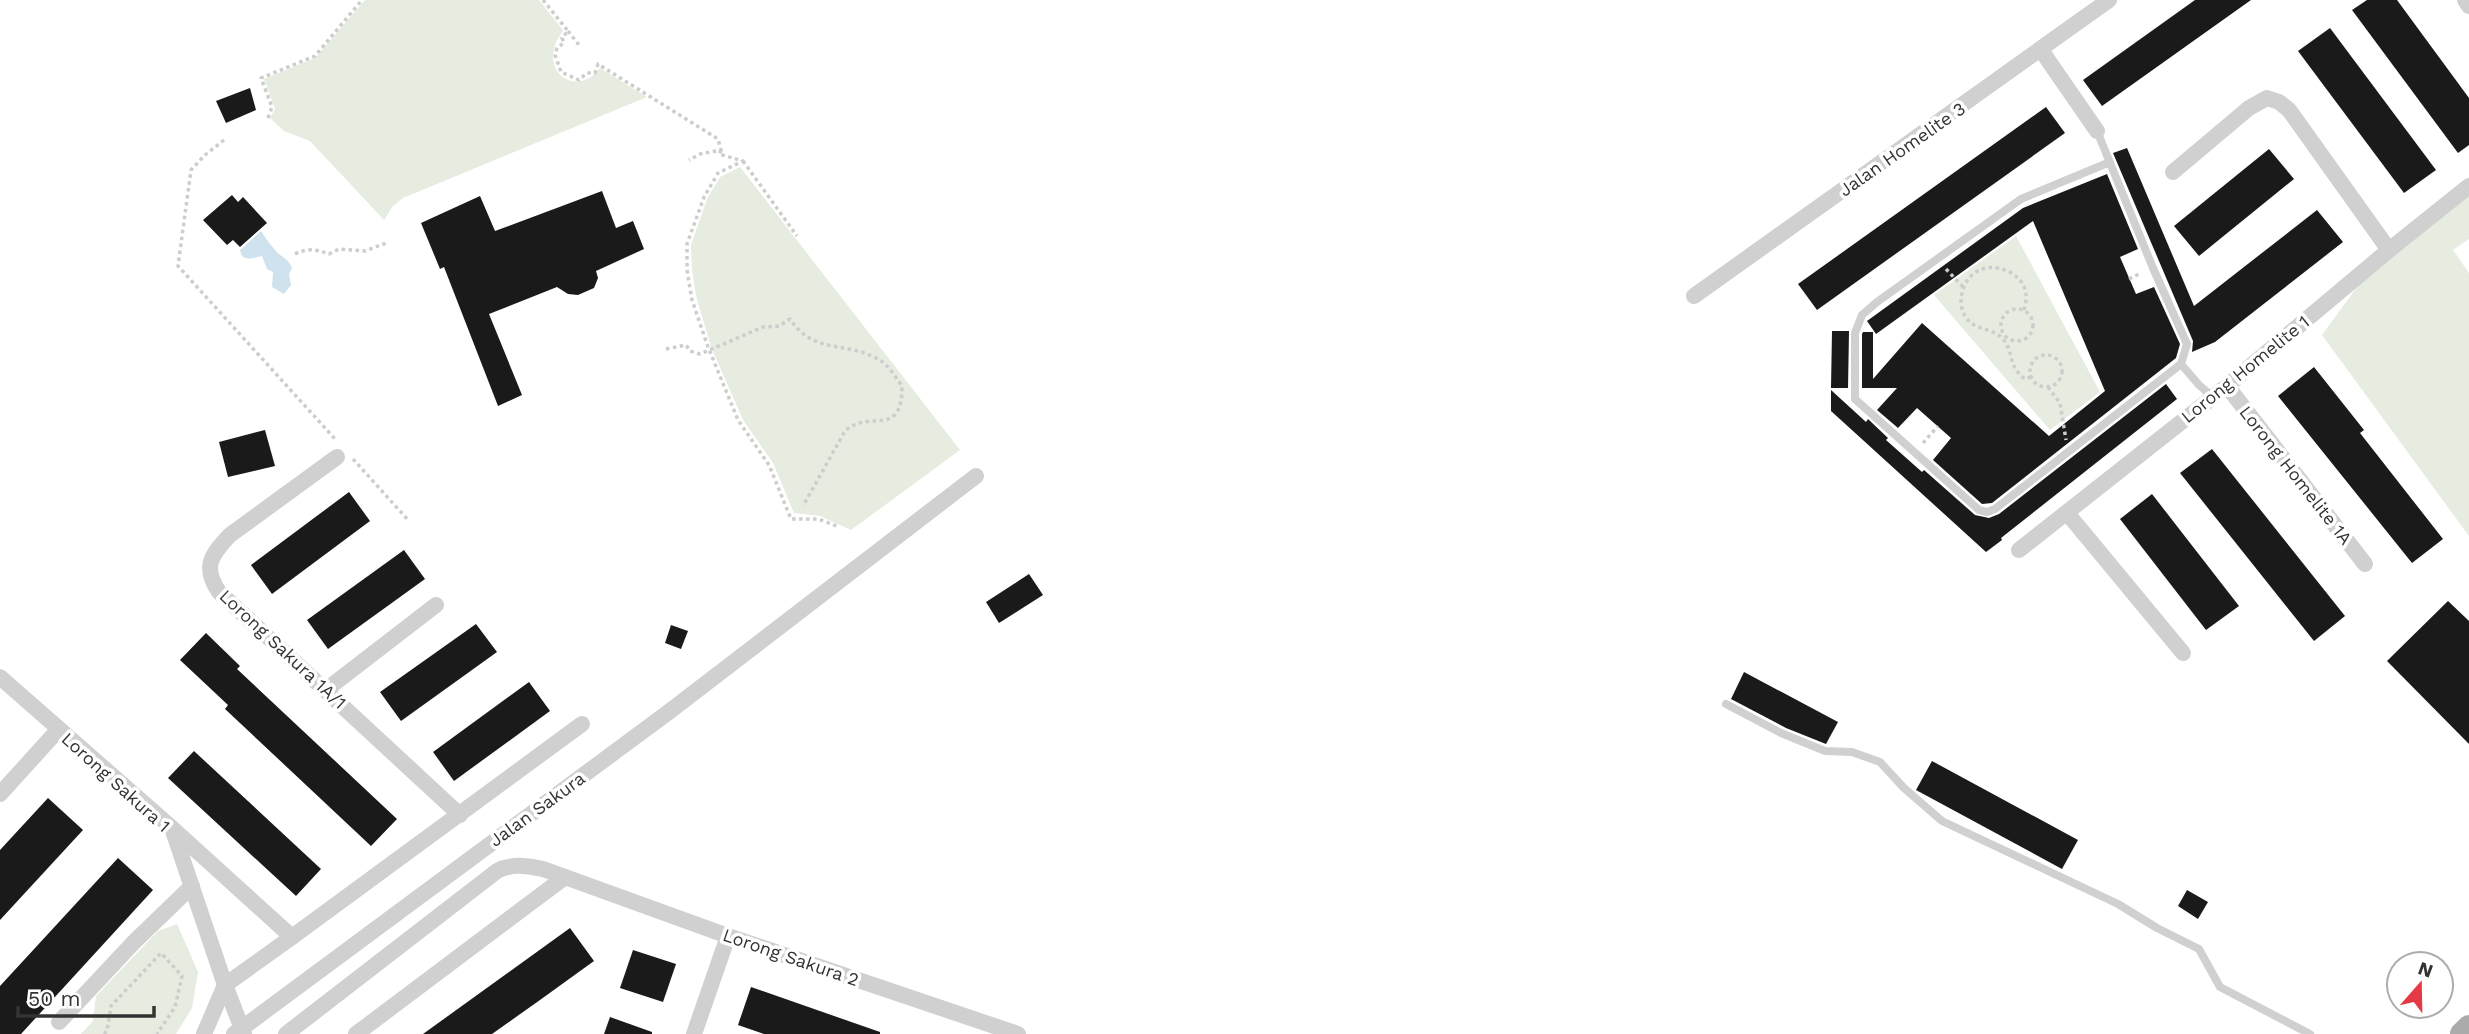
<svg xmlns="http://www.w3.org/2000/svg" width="2469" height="1034" viewBox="0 0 2469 1034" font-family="'Work Sans',sans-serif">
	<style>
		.green { fill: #e6ecdf }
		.water { fill: #cfe2ee }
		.building { fill: #1a1a1a }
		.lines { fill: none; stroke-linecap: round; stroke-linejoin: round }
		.path { stroke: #cdcdcd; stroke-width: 3.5; stroke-dasharray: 3.5 3.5; stroke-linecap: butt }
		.service { stroke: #d0d0d0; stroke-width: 8 }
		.minor { stroke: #d0d0d0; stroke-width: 16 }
		.primary { stroke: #ababab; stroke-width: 24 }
		.labels { text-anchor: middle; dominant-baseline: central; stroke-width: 7; stroke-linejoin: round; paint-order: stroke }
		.street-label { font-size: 18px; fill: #333; stroke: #fff }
	</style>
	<rect width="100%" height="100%" fill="#fff"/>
	<g class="green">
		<path d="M365,0H539L563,30C561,35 556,40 555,45C544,77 580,96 600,68L647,97L403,198L392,207L384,220L310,141L284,131L270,118L275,109L264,79L315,58Z"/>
		<path d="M740,167L960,450L851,530L820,516L794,513L773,463L743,420L711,347L696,296L692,269L691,245L707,199L720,177Z"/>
		<path d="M2469,195V239L2453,250L2469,273V536L2322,335L2360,283Z"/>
		<path d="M2016,236L2100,392L2050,430L1934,295Z"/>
		<path d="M177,924L198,972L192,1008L176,1034H81L93,1021L96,996L158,931Z"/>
	</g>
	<path class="water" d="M261,231C266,238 270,245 276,251C282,258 288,258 292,268L289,274L291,285L284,294L272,287L273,272L267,269L262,256C253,258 242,263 240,250Z"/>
	<g class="building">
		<path d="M2195,0H2251L2102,106L2083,80Z"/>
		<path d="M2367,0H2397L2469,98V145L2458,153L2352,10Z"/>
		<path d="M2330,28L2436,170L2404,193L2298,51Z"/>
		<path d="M250,88L256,110L226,123L216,101Z"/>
		<path d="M2046,107L2065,133L1817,310L1798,284Z"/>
		<path d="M2127,148L2194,306L2317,210L2343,242L2215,342L2192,352L2193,341L2113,153Z"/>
		<path d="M2269,149L2294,179L2199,256L2174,226Z"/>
		<path d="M2107,174L2138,249L2120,257L2136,294L2154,287L2180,344L2176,358L1992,503L1982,504L1933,460L1951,438L1917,408L1898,428L1877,410L1897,388H1862V334L1863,332H1873V379L1922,323L2049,436L2105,391L2033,221L1876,334L1867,321L2023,208Z"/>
		<path d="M602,191L616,228L633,221L644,249L596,271L598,278L594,288L578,295L568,294L557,287L489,314L522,395L498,406L444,267L440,269L421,223L480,196L495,231Z"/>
		<path d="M232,195L238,202L243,197L267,223L240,247L233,240L227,245L203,220Z"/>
		<path d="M1832,331H1849L1848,388H1831Z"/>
		<path d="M2314,367L2364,430L2360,433L2443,539L2412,563L2278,396Z"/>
		<path d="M2166,384L2177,399L2001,538L2002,540L1986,552L1831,411V390L1866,422L1868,419L1888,438L1886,440L1922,472L1924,470L1975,515L1989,518L1999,514Z"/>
		<path d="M265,430L275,466L228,477L219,442Z"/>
		<path d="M2212,449L2345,616L2314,641L2180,473Z"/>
		<path d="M349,492L370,521L272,594L251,565Z"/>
		<path d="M2152,494L2239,606L2206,630L2120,519Z"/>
		<path d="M404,550L425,579L328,649L307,620Z"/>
		<path d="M1029,574L1043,595L999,623L986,602Z"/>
		<path d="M2448,601L2469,621V744L2387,661Z"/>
		<path d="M476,624L497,652L401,721L380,692Z"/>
		<path d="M671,625L688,631L681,649L665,643Z"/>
		<path d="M206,633L240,666L237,669L397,819L371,846L225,709L228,705L180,660Z"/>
		<path d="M1744,672L1838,722L1826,744L1786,728L1731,699Z"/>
		<path d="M529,682L550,711L454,781L433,752Z"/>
		<path d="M194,751L321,869L296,896L168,778Z"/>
		<path d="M1932,761L2078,840L2062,869L1916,790Z"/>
		<path d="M48,798L83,830L0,920V850Z"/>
		<path d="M118,858L153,890L21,1034H0V986Z"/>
		<path d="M2187,890L2208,902L2198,919L2178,906Z"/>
		<path d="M570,928L594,961L540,1000L492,1034H423Z"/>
		<path d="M633,950L676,964L663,1002L620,988Z"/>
		<path d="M751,987L880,1032V1034H764L738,1025Z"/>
		<path d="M610,1017L652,1032V1034H604Z"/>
	</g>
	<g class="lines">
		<g class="path">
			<path d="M543,0L568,31L562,38L564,43L557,48L555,55L561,72L579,80L587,73H595L598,64L718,139L721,150L700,154L689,160"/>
			<path d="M568,31L579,45"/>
			<path d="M268,118L272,107L261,78L315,56L362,0"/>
			<path d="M224,140L205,155L191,170L178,266L336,440"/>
			<path d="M721,150L719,154L743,161L718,173L704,197L687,244V270L692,300L708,347L738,420L769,465L791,519H818L837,526"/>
			<path d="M743,161L797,236"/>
			<path d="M295,254C306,248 317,249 329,254L339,249L365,251L389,242"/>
			<path d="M1946,269L1964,288"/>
			<path d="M2129,279L2141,273"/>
			<circle cx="2017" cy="325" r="16"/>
			<path d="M2024,310C2025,306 2027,299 2026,294C2024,274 1997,262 1980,270C1963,277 1956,301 1965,316C1974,331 1991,327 2002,338C2015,352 2007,366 2025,379L2031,377"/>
			<path d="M666,349L686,345L690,351L700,354L763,327L779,326L790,319C814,356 849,340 881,361C889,366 896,378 902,386C902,440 870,408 845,431L803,506"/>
			<circle cx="2046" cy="371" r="16"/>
			<path d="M2048,387L2060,403L2066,440"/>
			<path d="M1923,443L1938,426"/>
			<path d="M353,459L409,521"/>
			<path d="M104,1034L107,1031L111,1006L161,953L182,976L175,1007L157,1034"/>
		</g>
		<g class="service">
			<path d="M2097,131L2153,268L2187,344L2181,364L1995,509L1987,512L1979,510L1855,399V333L1862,315L1877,302L2021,199L2110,162"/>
			<path d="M2181,364L2199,385L2213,397"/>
			<path d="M1726,704L1781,733L1825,751L1852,752L1880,762L1904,788L1942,821L2118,904L2157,928L2199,949L2220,987L2310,1034"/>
		</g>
		<g class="minor">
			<path d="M2465,0L2469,6"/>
			<path d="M2041,50L2097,131"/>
			<path d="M2173,172L2249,108L2267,98L2279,102L2289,110L2389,250"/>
			<path d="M1694,296L2109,0"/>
			<path d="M2227,386L2365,564"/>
			<path d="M337,457L230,535C211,555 202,567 219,592L460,815"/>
			<path d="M2067,513L2183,653"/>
			<path d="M2019,550L2227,386L2389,250L2469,186"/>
			<path d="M0,677L172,828L225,985L244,1034"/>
			<path d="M327,689L436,605"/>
			<path d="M0,794L59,729"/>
			<path d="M174,830L292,937L225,985L204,1034"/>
			<path d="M292,937L582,724"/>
			<path d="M59,1022L134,942L192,886"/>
			<path d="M234,1034L670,711L976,476"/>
			<path d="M286,1034L497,871C512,863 527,866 543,869L728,936L1018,1034"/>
			<path d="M356,1034L565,877"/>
			<path d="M694,1034L728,936"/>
		</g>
		<path class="primary" d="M2462,1034L2469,1027"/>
	</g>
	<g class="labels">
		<g class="street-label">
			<text transform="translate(1902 149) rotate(-35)">Jalan Homelite 3</text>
			<text transform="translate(2245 369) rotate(-39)">Lorong Homelite 1</text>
			<text transform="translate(2296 475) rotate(52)">Lorong Homelite 1A</text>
			<text transform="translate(283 649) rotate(43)">Lorong Sakura 1A/1</text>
			<text transform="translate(116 782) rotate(42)">Lorong Sakura 1</text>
			<text transform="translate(537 809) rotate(-36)">Jalan Sakura</text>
			<text transform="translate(791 957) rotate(19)">Lorong Sakura 2</text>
		</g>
	</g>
	<g transform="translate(2420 985) rotate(20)"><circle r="33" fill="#ffffff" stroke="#adadad" stroke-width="2"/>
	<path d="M0-5L12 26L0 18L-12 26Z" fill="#e63946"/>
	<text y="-10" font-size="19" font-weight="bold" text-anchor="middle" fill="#333333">N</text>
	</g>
	<path d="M18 1006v10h136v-10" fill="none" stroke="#333333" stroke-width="3.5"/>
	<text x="28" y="1006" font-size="21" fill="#333333" stroke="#ffffff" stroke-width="5" paint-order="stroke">50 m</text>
</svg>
